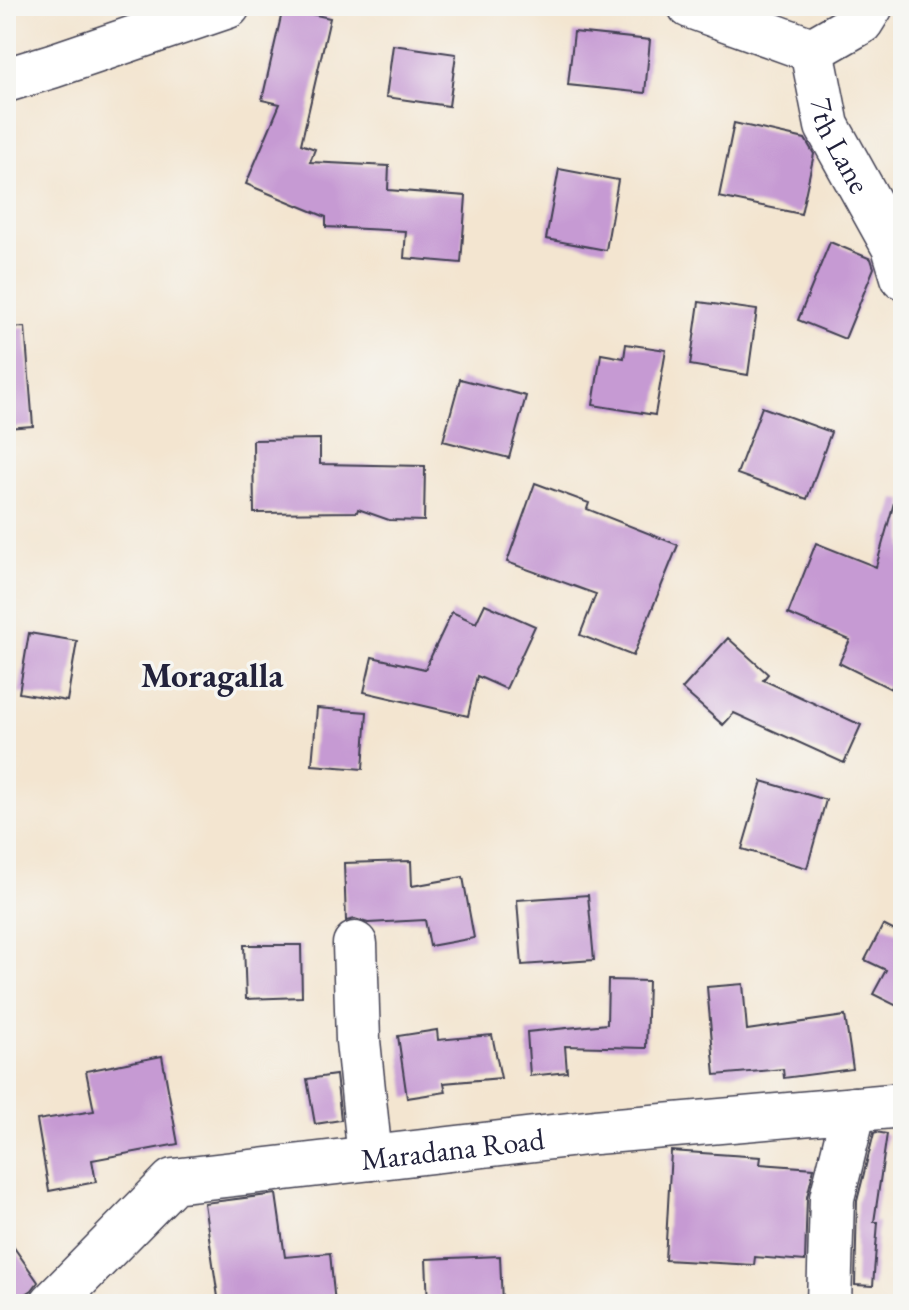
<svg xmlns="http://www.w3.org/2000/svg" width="909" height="1310" font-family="'EB Garamond',serif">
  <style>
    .building { fill: #c69ad3 }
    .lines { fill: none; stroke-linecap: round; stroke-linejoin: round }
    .minor-casing { stroke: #413f51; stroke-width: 47 }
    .minor { stroke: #fff; stroke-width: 44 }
    .labels { text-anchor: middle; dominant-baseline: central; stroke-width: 7; stroke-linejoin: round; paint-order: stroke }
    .street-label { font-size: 30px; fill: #22223b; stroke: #f6f6f2 }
    .quarter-label { font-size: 34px; font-weight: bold; fill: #22223b; stroke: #f6f6f2 }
  </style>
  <rect width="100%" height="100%" fill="#f6f6f2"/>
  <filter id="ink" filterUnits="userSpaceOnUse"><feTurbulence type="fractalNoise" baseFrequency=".0125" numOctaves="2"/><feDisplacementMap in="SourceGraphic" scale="16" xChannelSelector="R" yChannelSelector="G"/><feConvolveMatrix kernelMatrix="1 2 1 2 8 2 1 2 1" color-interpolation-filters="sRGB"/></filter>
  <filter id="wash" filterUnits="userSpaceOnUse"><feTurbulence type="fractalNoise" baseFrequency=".006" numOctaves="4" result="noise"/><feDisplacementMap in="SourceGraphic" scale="32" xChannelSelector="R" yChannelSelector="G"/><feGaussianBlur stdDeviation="1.8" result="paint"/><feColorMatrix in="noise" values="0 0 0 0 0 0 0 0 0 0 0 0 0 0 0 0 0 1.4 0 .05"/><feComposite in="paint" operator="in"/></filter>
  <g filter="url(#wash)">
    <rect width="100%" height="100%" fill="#f3e5d0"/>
    <g id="blocks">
      <!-- building -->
      <path class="building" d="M 283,8 L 330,18 L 301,144 L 315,149 L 310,162 L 389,166 L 388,190 L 466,196 L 461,263 L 404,258 L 406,231 L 326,227 L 326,217 L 246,184 L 280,104 L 262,100 Z
        M 574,32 L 650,40 L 645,93 L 568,85 Z
        M 393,45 L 456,54 L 449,106 L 386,97 Z
        M 734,123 L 805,139 L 814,154 L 801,214 L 719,197 Z
        M 559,169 L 618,180 L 606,250 L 546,239 Z
        M 830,242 L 871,259 L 874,268 L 845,339 L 798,320 Z
        M 699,302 L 757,310 L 748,375 L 690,365 Z
        M 25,327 L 33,426 L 6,428 L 6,328 Z
        M 626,344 L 666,350 L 655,415 L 593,405 L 601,354 L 624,358 Z
        M 460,379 L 526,396 L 509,458 L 443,441 Z
        M 762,407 L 831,432 L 807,499 L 737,474 Z
        M 320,439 L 320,464 L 425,466 L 424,521 L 389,520 L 358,509 L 357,512 L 254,513 L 253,440 Z
        M 535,483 L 589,503 L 587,509 L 678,545 L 633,656 L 580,635 L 596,594 L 507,562 Z
        M 895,499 L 903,500 L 903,664 L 891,689 L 839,663 L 850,640 L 788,614 L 816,543 L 876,567 Z
        M 485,604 L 535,626 L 506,689 L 477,676 L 468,716 L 364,692 L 372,657 L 425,669 L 452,612 L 476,623 Z
        M 29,633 L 77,641 L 67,701 L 19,693 Z
        M 728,638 L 768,674 L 763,680 L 861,725 L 844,763 L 734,713 L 723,725 L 682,689 Z
        M 317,708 L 367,712 L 363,769 L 312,765 Z
        M 762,781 L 826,800 L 807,868 L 742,849 Z
        M 411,861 L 412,886 L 463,877 L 474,938 L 430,946 L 425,920 L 368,923 L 355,919 L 346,921 L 344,863 Z
        M 588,895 L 594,960 L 522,965 L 517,900 Z
        M 883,925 L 903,935 L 903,1009 L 873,994 L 886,970 L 865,960 Z
        M 244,945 L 301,945 L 302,997 L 246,999 Z
        M 608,980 L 648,981 L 646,1048 L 565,1046 L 567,1072 L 530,1076 L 527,1032 L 607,1024 Z
        M 743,984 L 747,1030 L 845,1016 L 853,1069 L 784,1078 L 783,1069 L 715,1075 L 707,987 Z
        M 437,1030 L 438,1040 L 492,1035 L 501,1078 L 444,1083 L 446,1092 L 407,1098 L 398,1036 Z
        M 162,1056 L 178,1144 L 92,1160 L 96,1182 L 49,1191 L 37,1120 L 94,1111 L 86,1071 Z
        M 336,1075 L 341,1120 L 315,1124 L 307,1079 Z
        M 876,1132 L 887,1134 L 874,1222 L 878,1222 L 873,1286 L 855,1285 L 857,1201 L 874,1133 Z
        M 671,1151 L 761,1157 L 760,1164 L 814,1168 L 807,1197 L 805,1261 L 755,1257 L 754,1265 L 665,1260 Z
        M 276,1194 L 285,1257 L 330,1253 L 335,1304 L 219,1304 L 204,1203 Z
        M 6,1236 L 38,1282 L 32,1290 L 11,1304 L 6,1304 Z
        M 500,1256 L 502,1304 L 428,1304 L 426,1259 Z"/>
    </g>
  </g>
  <g filter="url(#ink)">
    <use href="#blocks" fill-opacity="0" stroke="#413f51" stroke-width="2"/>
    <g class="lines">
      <defs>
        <g id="minor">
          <path d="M 690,6 L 812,50 L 861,22 L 871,6"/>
          <path id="s1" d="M 812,50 L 827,126 L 894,247 L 903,277"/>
          <path d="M 6,80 L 52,66 L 228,6"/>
          <path d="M 355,944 L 358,1041 L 370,1158"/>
          <path id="s2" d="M 52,1304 L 173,1181 L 595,1132 L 903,1105"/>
          <path d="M 829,1304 L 832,1198 L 854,1109"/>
        </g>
      </defs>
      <!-- minor casing -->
      <use href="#minor" class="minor-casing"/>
      <!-- minor -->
      <use href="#minor" class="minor"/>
    </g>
  </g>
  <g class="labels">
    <!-- street labels -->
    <g class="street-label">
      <text stroke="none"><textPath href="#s1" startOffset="100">7th Lane</textPath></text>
      <text stroke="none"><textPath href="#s2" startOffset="454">Maradana Road</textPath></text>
    </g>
    <!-- quarter labels -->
    <g class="quarter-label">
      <text x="212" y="675">Moragalla</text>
    </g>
  </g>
  <!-- margin -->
  <rect width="909" height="1310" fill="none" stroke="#f6f6f2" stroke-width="32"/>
</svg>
